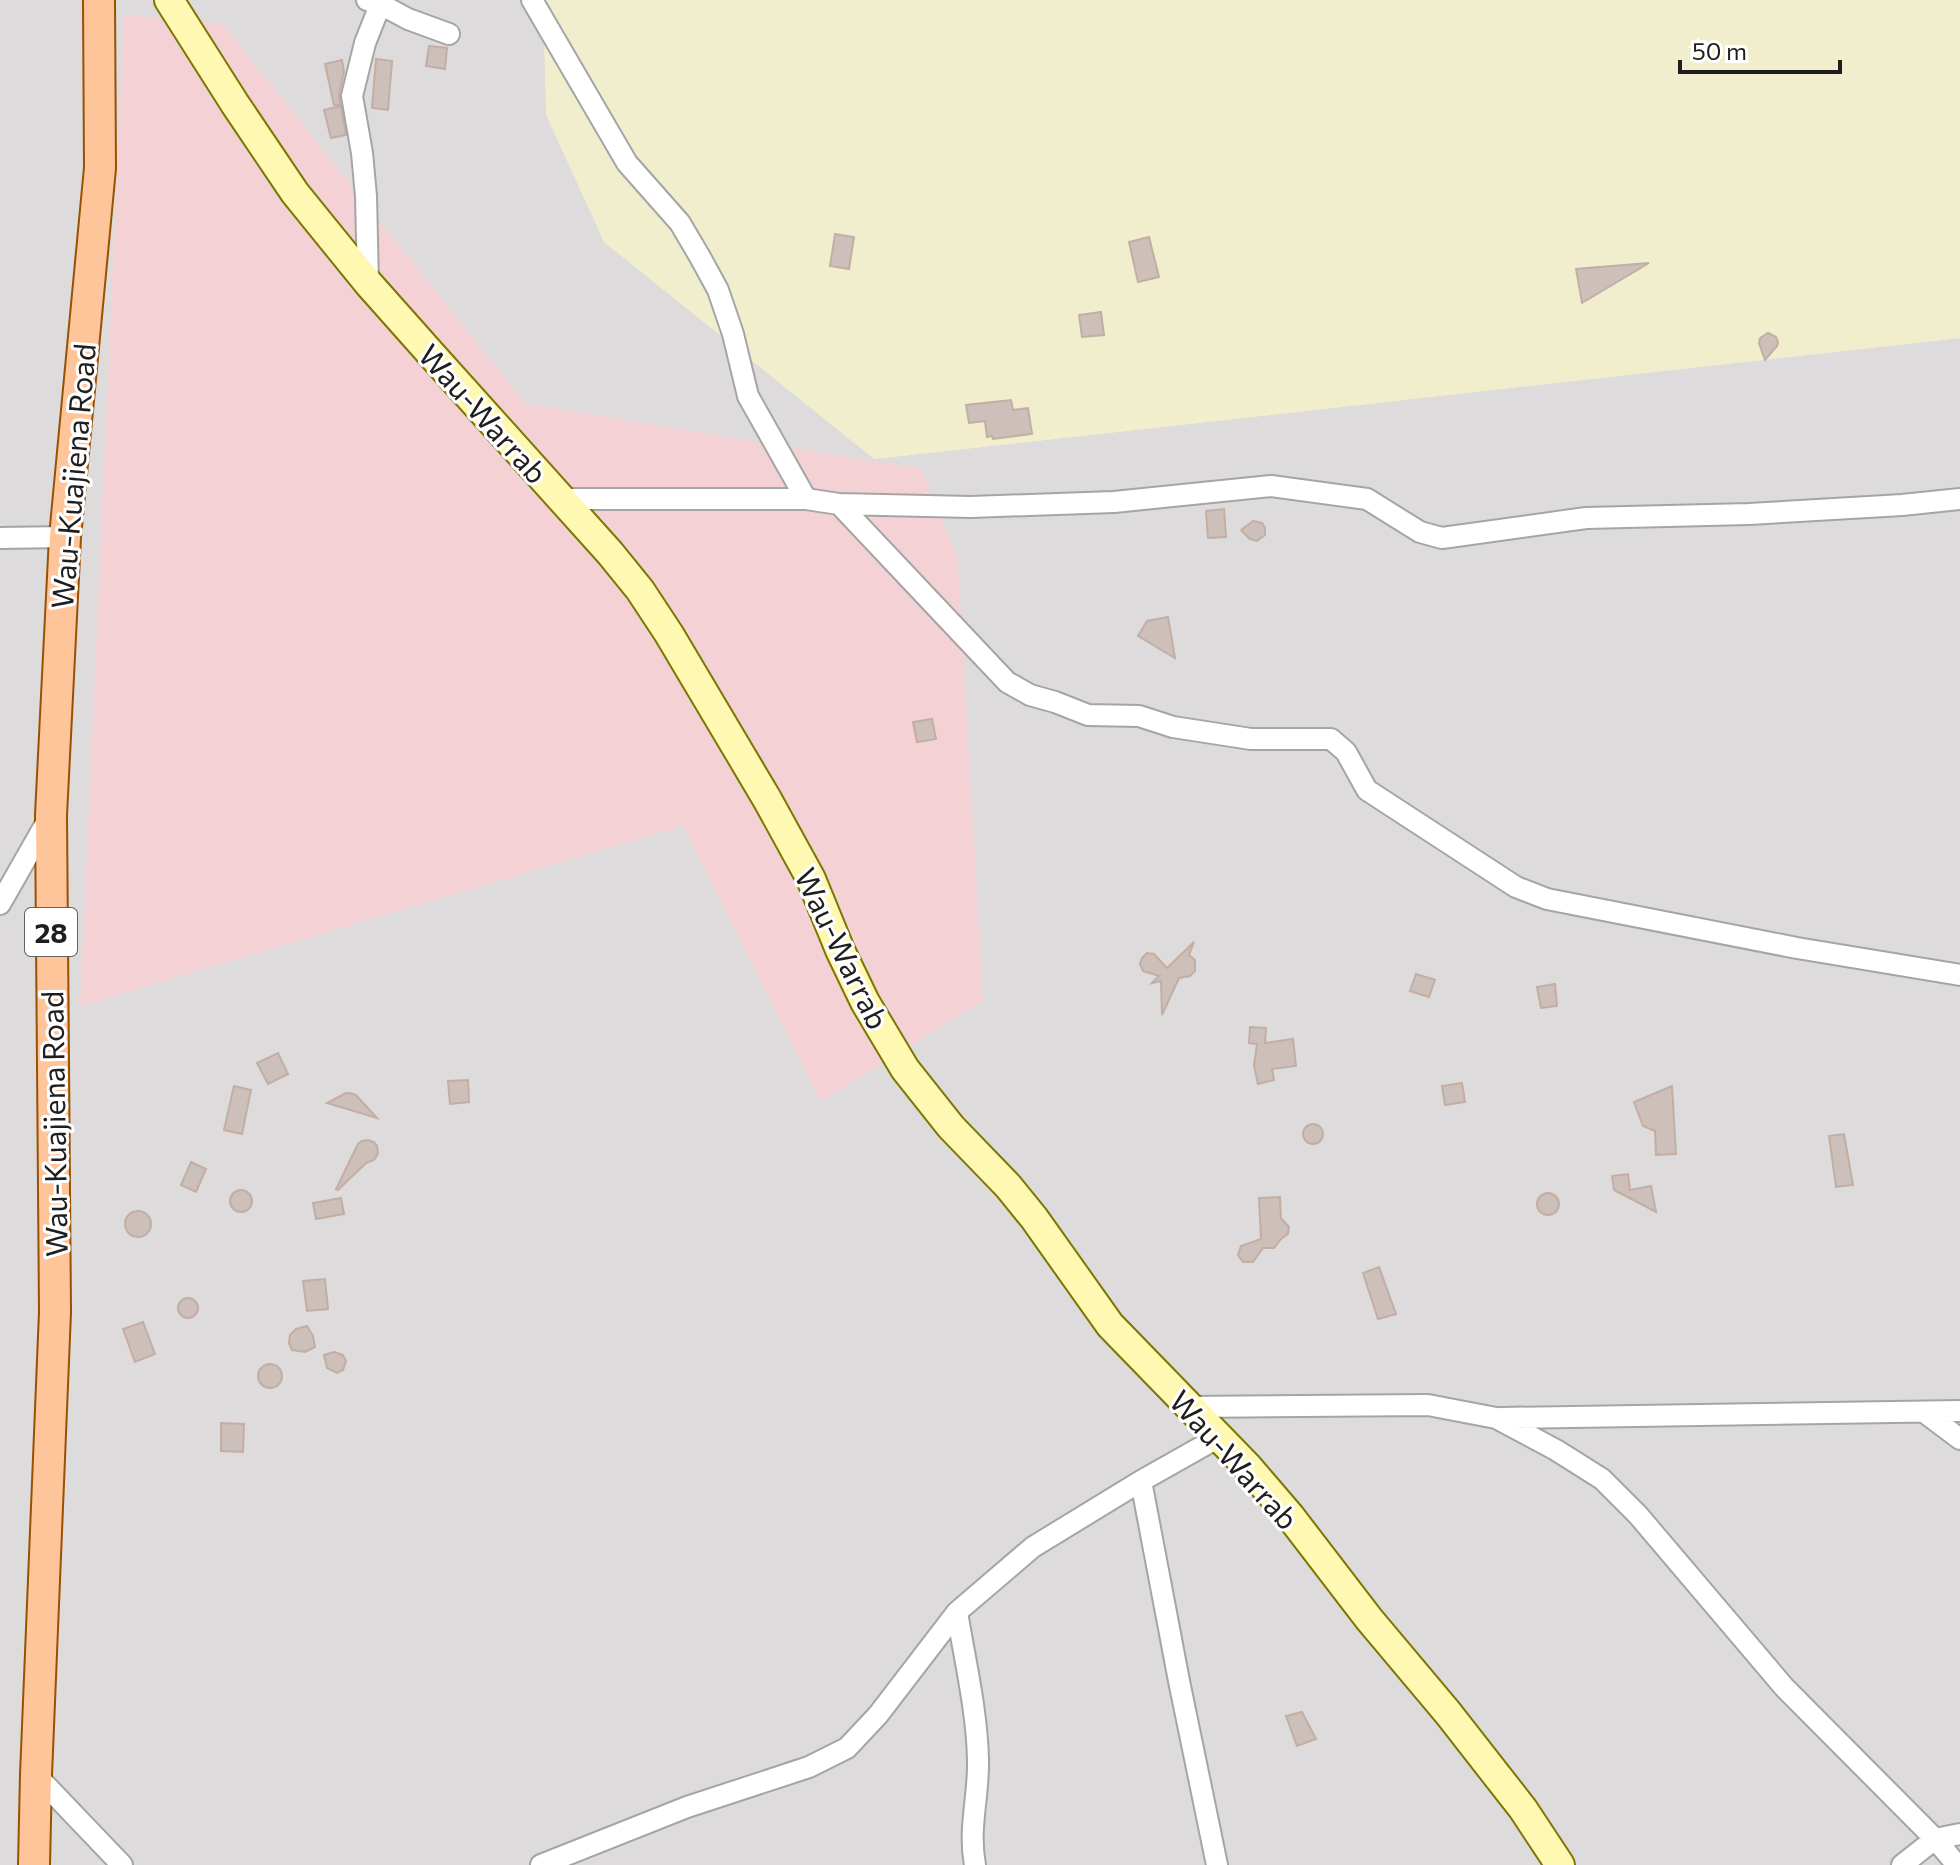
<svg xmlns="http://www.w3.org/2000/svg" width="1960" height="1865" font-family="Commissioner,sans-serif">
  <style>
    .residential { fill: #dddbdb }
    .commercial { fill: #f3d1d5 }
    .farmland { fill: #f1eecd }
    .building { fill: #cdbfb9; stroke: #c3aea4; stroke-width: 2 }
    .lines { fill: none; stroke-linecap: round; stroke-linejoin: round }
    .street-casing { stroke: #a5a5a5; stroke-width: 24 }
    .secondary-casing { stroke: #7b7700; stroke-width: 32 }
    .primary-casing { stroke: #995000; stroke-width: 34 }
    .street { stroke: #fff; stroke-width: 20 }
    .secondary { stroke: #fff8b3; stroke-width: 28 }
    .primary { stroke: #ffc59a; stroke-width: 30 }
    .labels { text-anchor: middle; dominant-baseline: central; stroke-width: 6; stroke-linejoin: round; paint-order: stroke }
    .shield { fill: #fff; stroke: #626262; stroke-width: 2 }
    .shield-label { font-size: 28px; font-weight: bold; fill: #1e1e1e }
    .street-label { font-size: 30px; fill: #1e1e1e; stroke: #fff }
  </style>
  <rect width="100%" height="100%" fill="#f0eae4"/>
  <!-- residential -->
  <path class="residential" d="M 0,0 L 543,0 L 874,459 L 1960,338 L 1960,1865 L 0,1865 Z"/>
  <!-- commercial -->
  <path class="commercial" d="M 124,15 L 223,24 L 525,403 L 921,469 L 958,559 L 983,1000 L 821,1102 L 683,826 L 80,1006 Z"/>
  <!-- farmland -->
  <path class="farmland" d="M 543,0 L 1960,0 L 1960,338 L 874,459 L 604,242 L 546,115 Z"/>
  <!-- building -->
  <path class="building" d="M 429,46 L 447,48 L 445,69 L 426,66 Z
    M 376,59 L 392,61 L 388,110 L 372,108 Z
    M 342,60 L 344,72 L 339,94 L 340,105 L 334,105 L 325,64 Z
    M 341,106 L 346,135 L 331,138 L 324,110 Z
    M 835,234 L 854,237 L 849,269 L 830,266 Z
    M 1149,237 L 1159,277 L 1138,282 L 1129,242 Z
    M 1649,263 L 1582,303 L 1576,269 Z
    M 1101,312 L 1104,335 L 1082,337 L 1079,315 Z
    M 1768,333 L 1776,337 L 1778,342 L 1777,346 L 1765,360 L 1759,343 L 1760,338 Z
    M 1011,400 L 1013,410 L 1028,408 L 1032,434 L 993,439 L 992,436 L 987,437 L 985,421 L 969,423 L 966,405 Z
    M 1224,509 L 1226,537 L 1208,538 L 1206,511 Z
    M 1253,521 L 1262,523 L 1265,528 L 1265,535 L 1257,541 L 1250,539 L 1241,530 Z
    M 1168,617 L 1175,658 L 1138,636 L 1147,621 Z
    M 932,719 L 936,739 L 917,742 L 913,722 Z
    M 1194,942 L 1189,955 L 1195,960 L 1195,971 L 1190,976 L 1179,978 L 1162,1015 L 1161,981 L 1152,983 L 1159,976 L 1143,971 L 1140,964 L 1142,958 L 1147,953 L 1154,954 L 1167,968 Z
    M 1416,974 L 1435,980 L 1429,997 L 1410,991 Z
    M 1555,984 L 1557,1006 L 1541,1008 L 1537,987 Z
    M 1250,1027 L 1266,1028 L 1265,1043 L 1293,1039 L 1296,1066 L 1272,1069 L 1274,1080 L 1258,1084 L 1254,1066 L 1257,1044 L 1249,1043 Z
    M 278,1053 L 288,1074 L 268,1084 L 257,1063 Z
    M 468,1080 L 469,1102 L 450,1104 L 448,1081 Z
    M 1462,1083 L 1465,1102 L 1445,1105 L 1442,1086 Z
    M 234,1086 L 251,1090 L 242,1134 L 224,1130 Z
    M 1672,1086 L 1676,1154 L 1656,1155 L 1655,1131 L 1643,1126 L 1634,1102 Z
    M 346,1093 L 350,1093 L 356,1095 L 377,1118 L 327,1103 Z
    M1303 1134a10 10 0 1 1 20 0a10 10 0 1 1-20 0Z
    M 1844,1134 L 1853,1185 L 1836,1187 L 1829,1136 Z
    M 368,1140 L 374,1142 L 377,1146 L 378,1153 L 376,1157 L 374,1160 L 366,1163 L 338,1190 L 336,1189 L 358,1144 L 362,1141 Z
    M 191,1162 L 206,1169 L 196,1192 L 181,1185 Z
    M 1628,1174 L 1630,1190 L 1651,1186 L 1656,1212 L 1614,1190 L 1612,1176 Z
    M230 1201a11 11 0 1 1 22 0a11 11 0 1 1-22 0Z
    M1537 1204a11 11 0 1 1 22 0a11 11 0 1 1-22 0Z
    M 1280,1197 L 1281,1218 L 1289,1227 L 1288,1234 L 1281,1239 L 1274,1248 L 1263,1248 L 1253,1262 L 1243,1262 L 1238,1255 L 1241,1246 L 1261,1239 L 1259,1198 Z
    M 341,1198 L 344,1214 L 316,1219 L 313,1203 Z
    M125 1224a13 13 0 1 1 26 0a13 13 0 1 1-26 0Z
    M 1379,1267 L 1396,1314 L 1378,1319 L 1363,1273 Z
    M 325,1279 L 328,1309 L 307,1311 L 303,1281 Z
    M178 1308a10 10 0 1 1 20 0a10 10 0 1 1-20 0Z
    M 143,1322 L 155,1354 L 135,1362 L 123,1329 Z
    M 307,1326 L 313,1336 L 315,1347 L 305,1352 L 292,1350 L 289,1343 L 290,1335 L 296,1329 Z
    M 334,1352 L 343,1355 L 346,1361 L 343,1370 L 337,1373 L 327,1368 L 324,1355 Z
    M258 1376a12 12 0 1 1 24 0a12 12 0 1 1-24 0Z
    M 221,1423 L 244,1424 L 243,1452 L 221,1451 Z
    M 1302,1712 L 1316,1739 L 1297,1746 L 1286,1716 Z"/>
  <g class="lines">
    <defs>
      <path id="street" d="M 367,0 L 380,4 L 408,19 L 449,34
        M 532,0 L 627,163 L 680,223 L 700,257 L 718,290 L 733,334 L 748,396 L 806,499
        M 368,283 L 366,196 L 362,153 L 352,96 L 365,43 L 382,0
        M 563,499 L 806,499 L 839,504 L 971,507 L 1114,502 L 1271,486 L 1367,499 L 1420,532 L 1442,538 L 1586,518 L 1749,514 L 1902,505 L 1960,499
        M 839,504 L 1007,682 L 1030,695 L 1055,702 L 1088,715 L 1139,716 L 1173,727 L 1251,739 L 1331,739 L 1346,752 L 1367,790 L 1516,887 L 1547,899 L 1797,948 L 1960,975
        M 0,538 L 65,537
        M 0,904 L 49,818
        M 1189,1407 L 1428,1405 L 1496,1418 L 1556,1450 L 1602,1479 L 1638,1515 L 1784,1687 L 1935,1839 L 1957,1865
        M 1924,1412 L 1960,1439
        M 1500,1418 L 1960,1411
        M 1141,1481 L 1179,1681 L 1217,1865
        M 957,1612 C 965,1661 977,1711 978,1760 C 979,1796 968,1828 975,1865
        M 36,1775 L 122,1865
        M 541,1865 L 687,1807 L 809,1767 L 847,1748 L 878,1715 L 957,1612 L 1033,1547 L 1141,1481 L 1219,1437
        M 1902,1865 L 1935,1839 L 1960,1834"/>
      <path id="secondary" d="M 169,0 L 235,104 L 295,193 L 368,283 L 432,355 L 610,553 L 640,590 L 669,634 L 767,799 L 811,879 L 840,950 L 865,1002 L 905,1069 L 951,1127 L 1008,1186 L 1034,1218 L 1110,1325 L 1248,1467 L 1290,1516 L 1369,1619 L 1448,1713 L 1523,1809 L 1560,1865"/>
      <path id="primary" d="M 34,1865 L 36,1775 L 55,1312 L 51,815 L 65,537 L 100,168 L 99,0"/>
    </defs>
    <!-- street casing -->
    <use href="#street" class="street-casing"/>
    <!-- secondary casing -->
    <use href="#secondary" class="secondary-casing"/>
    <!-- primary casing -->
    <use href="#primary" class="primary-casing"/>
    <!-- street -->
    <use href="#street" class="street"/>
    <!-- secondary -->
    <use href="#secondary" class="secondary"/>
    <!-- primary -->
    <use href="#primary" class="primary"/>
  </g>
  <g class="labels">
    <!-- shield labels -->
    <rect class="shield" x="25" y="908" width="52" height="48" rx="6"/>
    <g class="shield-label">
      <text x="51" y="932">28</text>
    </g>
    <!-- street labels -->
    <g class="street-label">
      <text transform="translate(484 413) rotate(48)">Wau-Warrab</text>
      <text transform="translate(72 476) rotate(-85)">Wau-Kuajiena Road</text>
      <text transform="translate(843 948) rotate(64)">Wau-Warrab</text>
      <text transform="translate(53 1124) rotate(-91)">Wau-Kuajiena Road</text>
      <text transform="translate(1235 1459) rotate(48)">Wau-Warrab</text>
    </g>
  </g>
  <!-- scale -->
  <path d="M1680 60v12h160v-12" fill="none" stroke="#1e1e1e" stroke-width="4"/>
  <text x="1692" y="60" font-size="24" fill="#1e1e1e" stroke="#ffffff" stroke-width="6" paint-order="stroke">50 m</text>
</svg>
